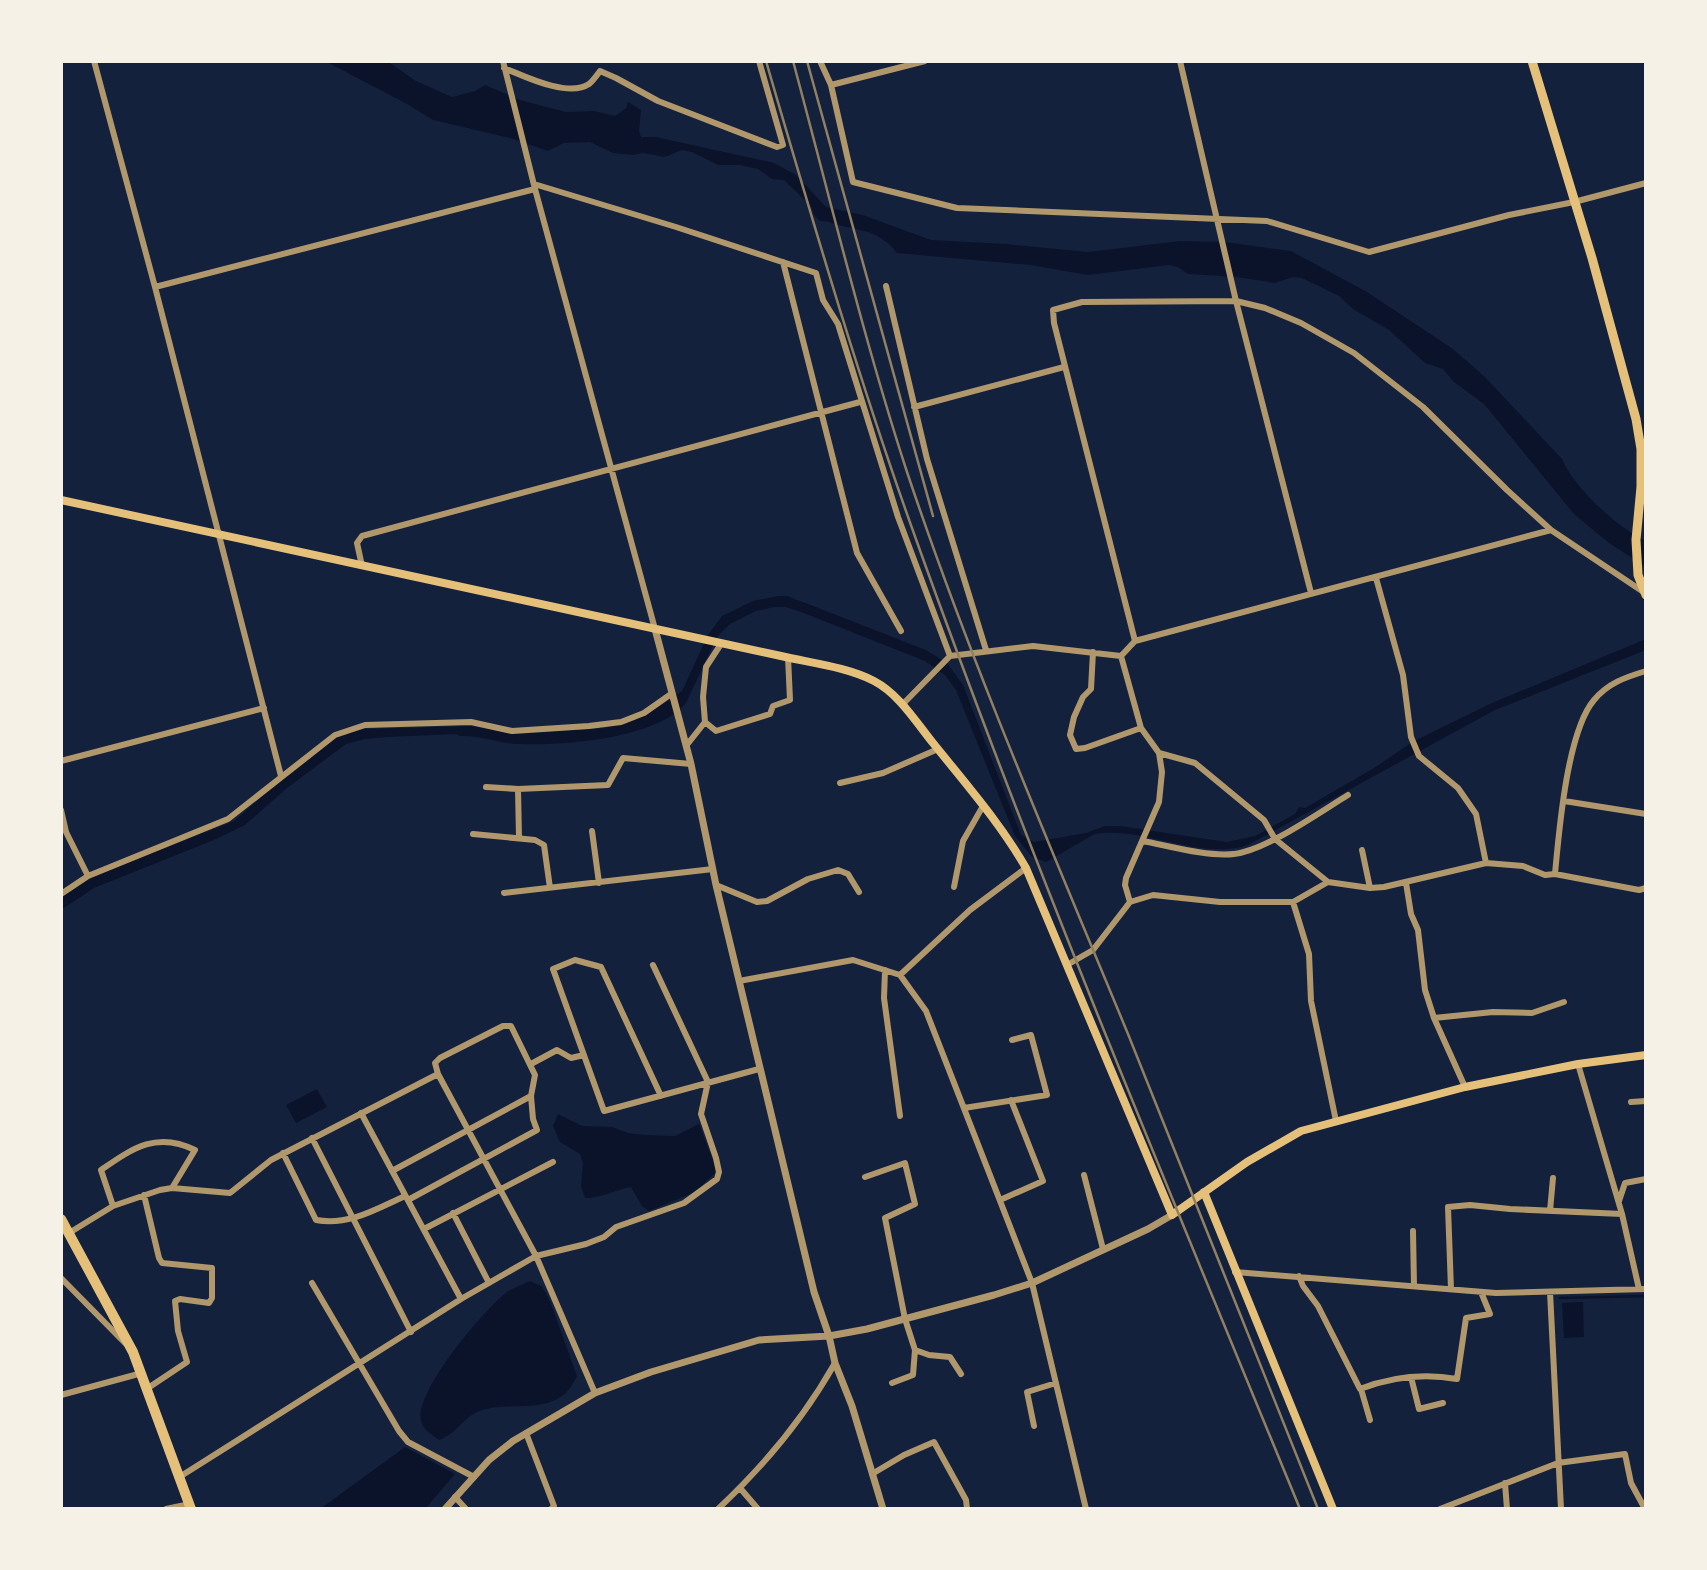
<svg xmlns="http://www.w3.org/2000/svg" width="1707" height="1570" font-family="Raleway,sans-serif">
  <style>
    .water { fill: #0b132b }
    .lines { fill: none; stroke-linecap: round; stroke-linejoin: round }
    .stream { stroke: #0b132b; stroke-width: 2.5 }
    .minor { stroke: #b1986c; stroke-width: 6 }
    .tertiary { stroke: #b1986c; stroke-width: 7 }
    .secondary { stroke: #e5c07b; stroke-width: 8 }
    .primary { stroke: #e5c07b; stroke-width: 9 }
    .trunk { stroke: #e5c07b; stroke-width: 10 }
    .rail { stroke: #918062; stroke-width: 2.5 }
  </style>
  <rect width="100%" height="100%" fill="#14213d"/>
  <!-- water -->
  <path class="water" d="M 325,61 L 387,61 L 416,81 L 452,97 L 475,91 L 485,85 L 520,100 L 566,112 L 594,111 L 615,116 L 626,108 L 628,102 L 641,110 L 639,131 L 641,137 L 656,137 L 774,163 L 796,175 L 826,207 L 863,215 L 931,240 L 1006,244 L 1088,252 L 1180,241 L 1225,242 L 1291,251 L 1367,292 L 1453,349 L 1485,377 L 1562,459 C 1574,488 1618,528 1646,541 L 1646,567 L 1609,543 L 1574,514 L 1484,404 L 1454,382 L 1443,369 L 1425,363 L 1389,330 L 1353,309 L 1339,296 L 1302,278 L 1293,277 L 1275,283 L 1237,277 L 1188,274 L 1178,267 L 1169,265 L 1088,275 L 1030,265 L 897,253 C 882,233 865,231 842,226 C 834,224 828,221 820,221 L 814,215 L 811,206 L 784,180 L 772,179 L 758,169 L 740,165 L 718,165 L 692,152 L 682,150 L 665,157 L 643,153 L 633,155 L 613,153 L 590,142 L 564,143 L 548,151 L 510,138 L 433,120 L 407,104 Z
    M 778,596 L 787,596 L 808,604 L 926,650 L 947,663 L 963,685 L 1021,835 L 1034,842 L 1086,833 L 1105,826 L 1120,826 L 1227,842 L 1255,836 L 1295,814 L 1299,807 L 1305,808 L 1374,768 L 1414,741 L 1492,703 L 1646,639 L 1646,650 L 1495,710 L 1248,845 C 1203,860 1148,829 1102,833 L 1095,834 L 1046,862 L 1032,857 L 1015,836 L 956,690 L 945,675 L 925,661 L 801,612 L 786,607 L 774,607 L 756,611 L 730,624 L 717,637 L 686,703 C 657,739 562,746 518,744 C 498,743 479,735 459,736 L 457,734 L 387,737 L 365,739 L 346,744 L 287,788 L 245,825 L 214,840 L 94,888 L 61,910 L 61,898 L 89,878 L 234,821 L 280,781 L 336,738 L 347,733 L 365,729 L 471,726 L 519,734 L 605,728 L 630,722 L 649,713 L 682,691 L 708,635 L 722,616 L 753,601 Z
    M 317,1089 L 327,1107 L 296,1123 L 286,1105 Z
    M 558,1114 L 582,1126 L 612,1127 L 628,1133 L 646,1135 L 675,1136 L 699,1124 L 717,1171 L 695,1192 L 649,1211 L 642,1206 L 631,1187 C 615,1190 602,1198 585,1198 L 581,1186 L 583,1163 L 580,1154 L 560,1142 L 553,1126 Z
    M 530,1281 L 542,1286 L 550,1301 L 577,1376 C 558,1420 512,1399 479,1411 C 463,1418 455,1435 439,1440 C 431,1434 423,1430 421,1421 C 413,1393 487,1305 510,1290 C 516,1287 524,1284 530,1281 Z
    M 1583,1302 L 1584,1337 L 1564,1338 L 1562,1303 Z
    M 405,1447 L 455,1474 L 425,1509 L 320,1509 Z"/>
  <g class="lines">
    <!-- stream -->
    <path class="stream" d="M 1560,1298 L 1646,1296"/>
    <!-- minor -->
    <path class="minor" d="M 94,61 L 155,287 L 281,776
      M 503,61 L 535,189 L 655,629
      M 820,61 L 831,85 L 853,182 L 957,208 L 1267,221 L 1369,252 L 1509,215 L 1574,202 L 1646,183
      M 1180,61 L 1236,301 L 1311,593
      M 504,68 C 524,76 568,98 589,84 C 593,81 597,75 600,71 L 616,78 L 658,101 L 777,147 L 783,145 L 759,61
      M 831,85 L 925,61
      M 534,184 L 676,227 L 816,273 L 823,300 L 838,324 L 898,517 L 950,656
      M 783,262 L 857,553 L 901,631
      M 886,286 L 927,459 L 986,650
      M 155,287 L 535,189
      M 914,407 L 1064,367
      M 362,566 L 357,543 L 362,536 L 860,402
      M 1376,578 L 1403,675 L 1411,737 L 1419,756 L 1458,788 L 1476,814 L 1486,863
      M 1135,641 L 1054,323 L 1053,310 L 1082,302 L 1236,301 L 1265,308 L 1301,323 L 1354,353 L 1423,407 L 1507,490 L 1551,530 L 1645,593
      M 721,644 L 706,667 L 703,697 L 705,722 L 716,731 L 770,714 L 773,706 L 790,700 L 788,657
      M 1093,652 L 1091,689 L 1083,697 L 1074,717 L 1070,735 L 1076,749 L 1085,748 L 1141,728
      M 1121,656 L 1135,641 L 1551,530
      M 1121,656 L 1141,728 L 1159,753 L 1162,772 L 1159,802 L 1126,878 L 1125,885 L 1130,902
      M 902,705 L 950,656 L 1033,646 L 1121,656
      M 686,746 L 705,722
      M 1159,753 L 1195,763 L 1264,820 L 1275,839 L 1328,882 L 1370,888 L 1384,887 L 1486,863 L 1523,866 L 1545,875 L 1555,874 L 1639,890 L 1646,888
      M 61,761 L 264,708
      M 840,783 L 883,773 L 938,749
      M 486,787 L 518,789 L 608,785 L 623,758 L 691,764
      M 518,789 L 519,838
      M 1564,801 L 1646,814
      M 61,810 L 66,832 L 88,876
      M 592,831 L 599,883
      M 473,834 L 535,840 L 544,845 L 550,888
      M 1143,841 C 1169,846 1207,857 1234,854 C 1265,851 1320,812 1348,795
      M 1362,850 L 1370,888
      M 1555,874 C 1559,831 1567,732 1594,700 C 1608,683 1626,677 1646,671
      M 1406,883 L 1411,914 L 1418,930 L 1425,990 L 1434,1018 L 1465,1087
      M 716,885 L 757,902 L 767,901 L 808,879 L 838,870 L 848,874 L 859,892
      M 954,887 L 963,841 L 983,806
      M 504,893 L 713,869
      M 61,894 L 88,876 L 228,819 L 335,735 L 365,725 L 471,722 L 512,731 L 589,726 L 621,722 L 644,713 L 671,694
      M 1293,902 L 1309,954 L 1311,1001 L 1336,1121
      M 1067,965 L 1093,950 L 1130,902 L 1153,895 L 1220,902 L 1293,902 L 1328,882
      M 885,970 L 884,998 L 900,1116
      M 900,975 L 970,910 L 1026,868
      M 739,981 L 853,960 L 900,975 L 926,1011 L 1032,1283 L 1086,1509
      M 1434,1018 L 1493,1012 L 1532,1013 L 1564,1002
      M 531,1064 L 557,1050 L 571,1058 L 584,1055
      M 1578,1064 L 1622,1214 L 1639,1289
      M 661,1096 L 601,967 L 575,960 L 553,969 L 604,1111 L 759,1069
      M 1631,1102 L 1646,1101
      M 964,1108 L 1047,1095 L 1031,1035 L 1012,1040
      M 361,1113 L 461,1299
      M 312,1138 L 411,1332
      M 283,1153 L 316,1220 C 349,1226 376,1209 405,1196
      M 392,1171 L 531,1096
      M 1084,1175 L 1103,1249
      M 865,1177 L 905,1163 L 915,1204 L 885,1218 L 905,1319 L 915,1350 L 929,1355 L 950,1357 L 961,1374
      M 144,1195 L 159,1258 L 162,1263 L 212,1268 L 212,1298 L 209,1303 L 180,1299 L 175,1301 L 178,1331 L 187,1362 L 148,1388
      M 408,1200 L 537,1130 L 533,1119 L 531,1096 L 535,1075 L 511,1026 L 503,1026 L 440,1058 L 435,1063 L 438,1074
      M 1000,1200 L 1043,1181 L 1011,1100
      M 1619,1201 L 1625,1183 L 1646,1179
      M 113,1206 L 101,1170 C 133,1148 157,1131 195,1150 L 172,1188
      M 1550,1211 L 1553,1178
      M 453,1213 L 489,1283
      M 424,1229 L 553,1162
      M 1413,1231 L 1414,1286
      M 69,1233 L 113,1206 L 160,1190 L 172,1188 L 230,1193 L 271,1160 L 438,1074 L 536,1256 L 595,1393
      M 1235,1272 L 1496,1293 L 1646,1289
      M 1299,1276 L 1303,1286 L 1318,1306 L 1360,1389 C 1391,1377 1423,1373 1457,1379 L 1466,1318 L 1490,1314 L 1481,1292
      M 61,1278 L 125,1343
      M 312,1283 L 399,1431 L 408,1442 L 474,1477
      M 1451,1289 L 1448,1207 L 1470,1205 L 1510,1209 L 1622,1214
      M 1550,1292 L 1561,1509
      M 1411,1377 L 1419,1409 L 1443,1403
      M 892,1383 L 913,1375 L 915,1350
      M 1361,1389 L 1370,1420
      M 61,1395 L 142,1373
      M 1034,1426 L 1027,1392 L 1056,1383
      M 526,1433 L 554,1506 L 551,1509
      M 872,1474 L 904,1455 L 934,1442 L 966,1500 L 967,1509
      M 181,1476 L 461,1299 L 536,1256 L 586,1244 L 604,1237 L 616,1227 L 684,1203 L 717,1179 L 719,1172 L 716,1158 L 701,1114 L 708,1082 L 653,965
      M 1505,1483 L 1507,1509
      M 740,1488 L 758,1509
      M 455,1497 L 466,1509
      M 166,1509 L 190,1504
      M 718,1509 C 764,1466 804,1418 835,1363
      M 1440,1509 L 1558,1463 L 1625,1454 L 1631,1483 L 1645,1509"/>
    <!-- tertiary -->
    <path class="tertiary" d="M 655,629 L 691,764 L 716,885 L 814,1292 L 829,1336 L 835,1363 L 852,1406 L 883,1509
      M 445,1509 L 489,1460 L 513,1441 L 595,1393 L 651,1372 L 759,1340 L 829,1336 L 867,1329 L 994,1295 L 1032,1283 L 1148,1229 L 1172,1215"/>
    <!-- secondary -->
    <path class="secondary" d="M 61,500 L 781,656 C 811,663 847,667 874,681 C 899,694 916,722 933,743 C 966,784 1000,823 1026,868 L 1172,1215 L 1247,1162 L 1301,1131 L 1465,1087 L 1578,1064 L 1646,1055
      M 1204,1192 L 1333,1509"/>
    <!-- primary -->
    <path class="primary" d="M 1532,61 L 1592,258 L 1636,419 L 1641,449 L 1641,487 L 1636,540 L 1638,575 L 1646,595"/>
    <!-- trunk -->
    <path class="trunk" d="M 61,1219 L 133,1352 L 191,1509"/>
    <!-- rail -->
    <path class="rail" d="M 766,61 C 813,222 860,384 917,542 C 1034,869 1168,1188 1300,1509
      M 793,61 C 830,198 863,337 907,472 C 971,663 1051,848 1128,1034 C 1192,1192 1254,1351 1318,1509
      M 807,61 L 933,516"/>
  </g>
  <!-- border -->
  <rect width="1707" height="1570" fill="none" stroke="#f6f1e7" stroke-width="126"/>
</svg>
